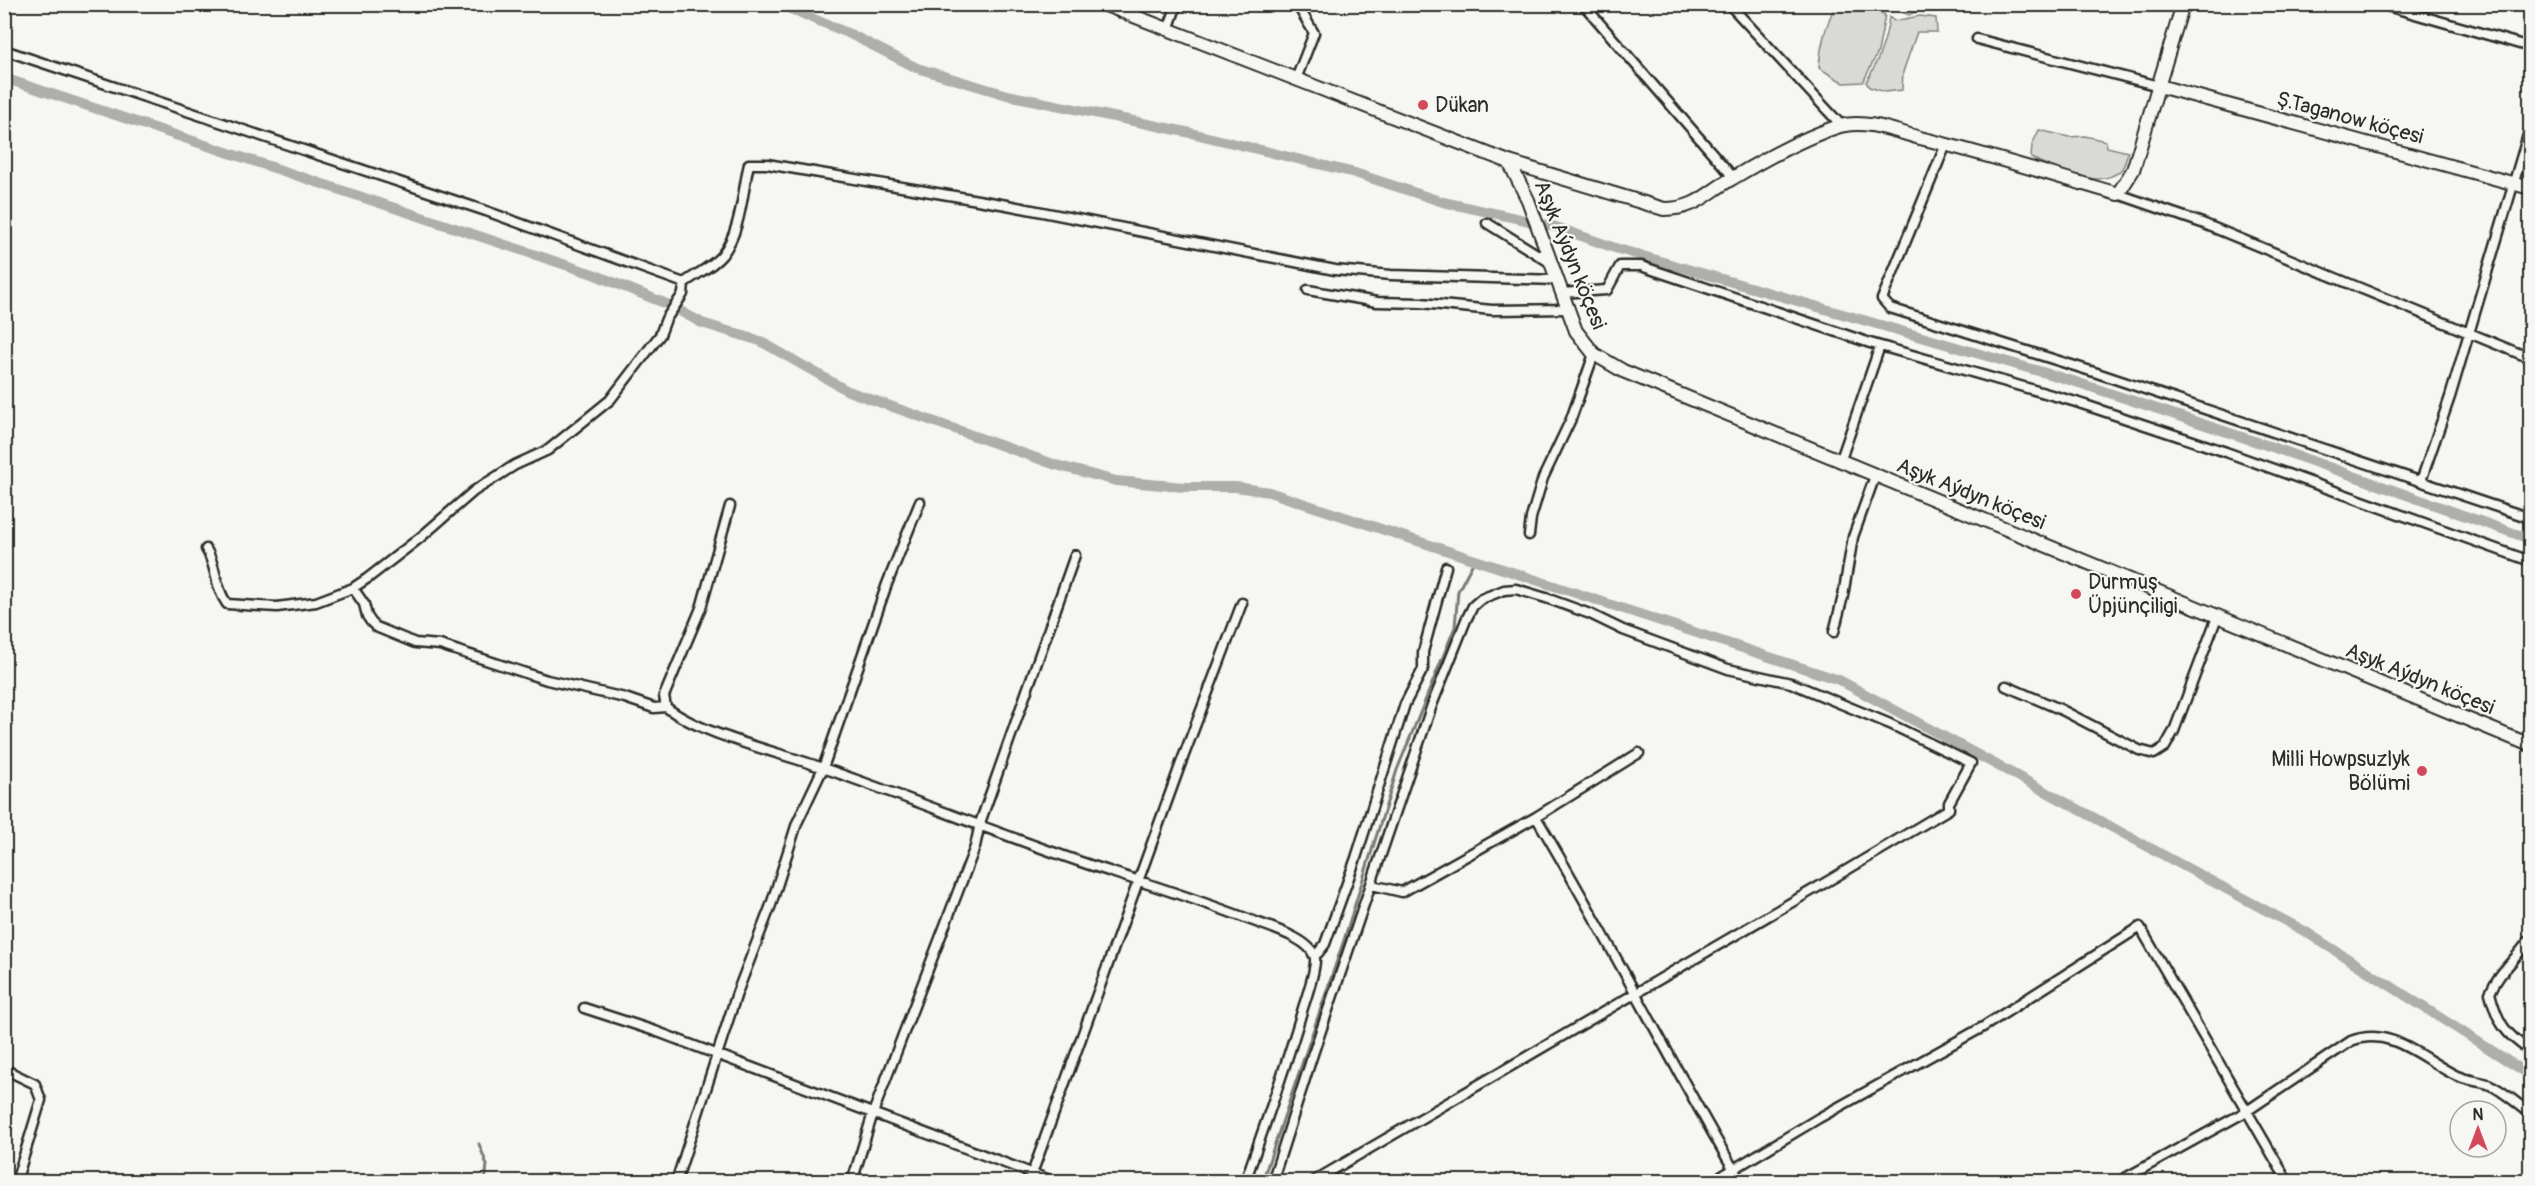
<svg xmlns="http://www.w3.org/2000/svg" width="2535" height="1186" font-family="Pangolin,sans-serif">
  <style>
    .green { fill: #d9d9d5; stroke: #828280; stroke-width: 1.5 }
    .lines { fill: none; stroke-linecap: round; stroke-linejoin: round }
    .stream { stroke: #7a7a78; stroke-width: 3 }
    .canal { stroke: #aeaeab; stroke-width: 10 }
    .street-casing { stroke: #2b2b2b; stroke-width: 13 }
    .secondary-casing { stroke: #2b2b2b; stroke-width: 16 }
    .street { stroke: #f6f6f2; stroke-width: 8 }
    .secondary { stroke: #f6f6f2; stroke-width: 12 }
    .poi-dot { fill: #d1495b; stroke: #f6f6f2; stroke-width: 2 }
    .labels { text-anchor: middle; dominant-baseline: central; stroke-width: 4.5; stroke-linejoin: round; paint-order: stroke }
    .poi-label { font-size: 21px; fill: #2b2b2b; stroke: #f6f6f2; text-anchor: start }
    .street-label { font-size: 21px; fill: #2b2b2b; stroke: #f6f6f2 }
  </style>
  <rect width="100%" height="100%" fill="#f6f6f2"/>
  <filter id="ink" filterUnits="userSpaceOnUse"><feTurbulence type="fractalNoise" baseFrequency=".0167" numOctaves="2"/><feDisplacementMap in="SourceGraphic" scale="12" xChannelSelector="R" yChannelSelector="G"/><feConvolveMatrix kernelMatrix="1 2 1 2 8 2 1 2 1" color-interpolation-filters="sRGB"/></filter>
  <g filter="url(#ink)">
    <!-- green -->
    <path class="green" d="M 1836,5 L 1858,5 L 1885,15 L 1878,52 L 1863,82 L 1844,83 L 1819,68 C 1820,47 1826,23 1836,5 Z
      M 1884,5 L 1921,4 L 1921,5 L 1920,10 L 1909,15 Z
      M 1920,16 L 1936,18 L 1937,32 L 1917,32 L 1903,72 L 1902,90 L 1885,92 L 1869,87 L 1866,82 C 1879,61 1886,41 1889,17 L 1894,21 Z
      M 2039,130 L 2069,137 L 2085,136 L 2106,141 L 2107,147 L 2128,152 C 2126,158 2125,166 2121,170 C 2098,192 2055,168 2031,158 L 2032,145 Z"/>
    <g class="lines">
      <!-- stream -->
      <path class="stream" d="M 479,1144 L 487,1165 L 485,1182
        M 1262,1182 L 1344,940 L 1397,770 L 1455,627 L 1458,591 L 1475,559"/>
      <!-- canal -->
      <path class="canal" d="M 778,4 L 850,34 L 917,68 L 1007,95 L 1191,133 L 1355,173 L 1443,202 L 1556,227 L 1615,248 L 2073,381 L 2275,448 L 2530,539
        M 4,78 L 593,274 L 669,305 L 702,323 L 760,341 L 848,391 L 1056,465 L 1116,481 L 1184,487 L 1236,487 L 1269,492 L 1839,680 L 2306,932 L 2530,1075"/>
      <defs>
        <path id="street" d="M 1583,4 L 1733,177
          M 1729,4 L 1842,126
          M 2380,4 L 2530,47
          M 1168,30 L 1177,4
          M 1977,39 L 2159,86
          M 4,50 L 486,211 L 684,283
          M 1296,79 L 1314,33 L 1301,11 L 1300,4
          M 1946,144 L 1882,299 L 1890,308 L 2094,372 L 2530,518
          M 2118,194 L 2202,223 L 2530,358
          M 1487,223 L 1551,263
          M 1308,290 L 1377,302 L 1421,303 L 1492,310 L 1567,309
          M 1561,293 L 1607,290 L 1620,266 L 1641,266 L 1870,343 L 2076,402 L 2226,452 L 2530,561
          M 1840,462 L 1880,346
          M 2421,481 L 2450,397 L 2530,128
          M 730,506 L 701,608 L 664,696 L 666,707 C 701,735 779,752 823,768 C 910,798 996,833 1084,863 C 1139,881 1194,898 1248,919 C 1265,926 1311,938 1315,958 C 1316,969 1307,996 1303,1008 C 1286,1067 1265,1124 1245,1182
          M 1529,535 L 1531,518 L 1543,478 L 1571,419 L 1594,354
          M 206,549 C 217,566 214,586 227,604 L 277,607 L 316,602 L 353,588 L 368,578 L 421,537 L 474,491 L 515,465 L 548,450 L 610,400 L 660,335 L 666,319 L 683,294 L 684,283 C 696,274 712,267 722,255 C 741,231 742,194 749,164 L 767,164 L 1007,205 L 1335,270 L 1391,275 L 1556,280
          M 353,588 L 364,604 L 367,616 L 371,622 L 376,627 L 415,643 L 440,645 L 547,680 L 625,698 L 654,708 L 666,707
          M 1834,632 L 1843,596 L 1853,537 L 1875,476
          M 2006,686 L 2062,710 L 2139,750 L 2154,754 L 2165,747 L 2174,731 L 2217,617
          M 1639,753 L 1536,817 C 1608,937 1670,1062 1741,1182
          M 1372,885 L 1402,892 L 1536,817
          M 2530,938 C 2518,958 2499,971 2490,993 C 2497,1021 2505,1035 2530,1050
          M 1313,954 L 1318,953 L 1325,944 L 1356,858 L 1405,704 L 1423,669 L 1423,652 L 1446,567
          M 584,1008 L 655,1031 L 1055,1182
          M 4,1069 L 35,1084 L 41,1100 L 16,1182
          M 676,1182 L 737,993 L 771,905 L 797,823 L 823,768 L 887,584 L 920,502
          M 852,1182 L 873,1113 L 975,847 L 980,823 L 1075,555
          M 1029,1182 L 1181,763 L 1242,603
          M 1272,1182 L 1313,1054 L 1432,705 L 1466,620 L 1473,606 L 1481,599 L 1504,590 L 1516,589 L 1546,598 L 1590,614 L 1623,630 L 1728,669 L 1791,683 L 1890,724 L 1971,763 L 1949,803 L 1949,809 L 1835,877 L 1312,1182
          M 1712,1182 L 1819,1118 L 1983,1027 L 2140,927 L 2288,1182
          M 2118,1182 L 2247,1111 L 2351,1041 C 2391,1025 2423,1060 2457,1076 C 2466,1080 2478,1081 2488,1084 C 2503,1090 2517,1104 2530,1113"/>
        <path id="secondary" d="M 1103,4 L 1509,162 L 1664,209 C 1697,209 1706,193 1733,178 C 1763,160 1807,136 1840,126 C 1866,119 1895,131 1920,138 C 1987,154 2052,175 2118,194 L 2133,170 L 2183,4
          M 2159,86 L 2530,188
          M 1509,162 L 1528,200 L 1576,331 L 1594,354 L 1623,371 L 2530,745"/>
      </defs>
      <!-- street casing -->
      <use href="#street" class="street-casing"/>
      <!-- secondary casing -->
      <use href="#secondary" class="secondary-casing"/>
      <!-- street -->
      <use href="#street" class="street"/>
      <!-- secondary -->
      <use href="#secondary" class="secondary"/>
    </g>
  </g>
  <!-- markers -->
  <g class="poi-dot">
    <circle cx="1423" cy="105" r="6"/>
    <circle cx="2076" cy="594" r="6"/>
    <circle cx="2422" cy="771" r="6"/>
  </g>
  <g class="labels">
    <!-- poi labels -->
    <g class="poi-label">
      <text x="1435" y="105">Dükan</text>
      <text x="2088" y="582">Durmuş<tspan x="2088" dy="24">Üpjünçiligi</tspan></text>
      <text x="2410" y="759" text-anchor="end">Milli Howpsuzlyk<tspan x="2410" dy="24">Bölümi</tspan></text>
    </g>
    <!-- street labels -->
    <g class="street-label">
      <text transform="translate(2350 118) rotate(15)">Ş.Taganow köçesi</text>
      <text transform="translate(1570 255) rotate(68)">Aşyk Aýdyn köçesi</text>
      <text transform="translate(1971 494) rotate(22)">Aşyk Aýdyn köçesi</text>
      <text transform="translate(2420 679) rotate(22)">Aşyk Aýdyn köçesi</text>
    </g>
  </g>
  <!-- margin -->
  <rect width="2535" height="1186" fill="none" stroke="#f6f6f2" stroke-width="24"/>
  <rect x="12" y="12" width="2511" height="1162" fill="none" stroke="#2b2b2b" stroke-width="2" filter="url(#ink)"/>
  <!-- north arrow -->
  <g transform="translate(2478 1129)"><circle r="28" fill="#f6f6f2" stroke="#a5a5a2" stroke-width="1.5"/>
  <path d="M0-4.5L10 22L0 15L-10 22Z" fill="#d1495b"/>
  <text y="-9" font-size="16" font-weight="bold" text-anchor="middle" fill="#2b2b2b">N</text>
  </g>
</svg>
